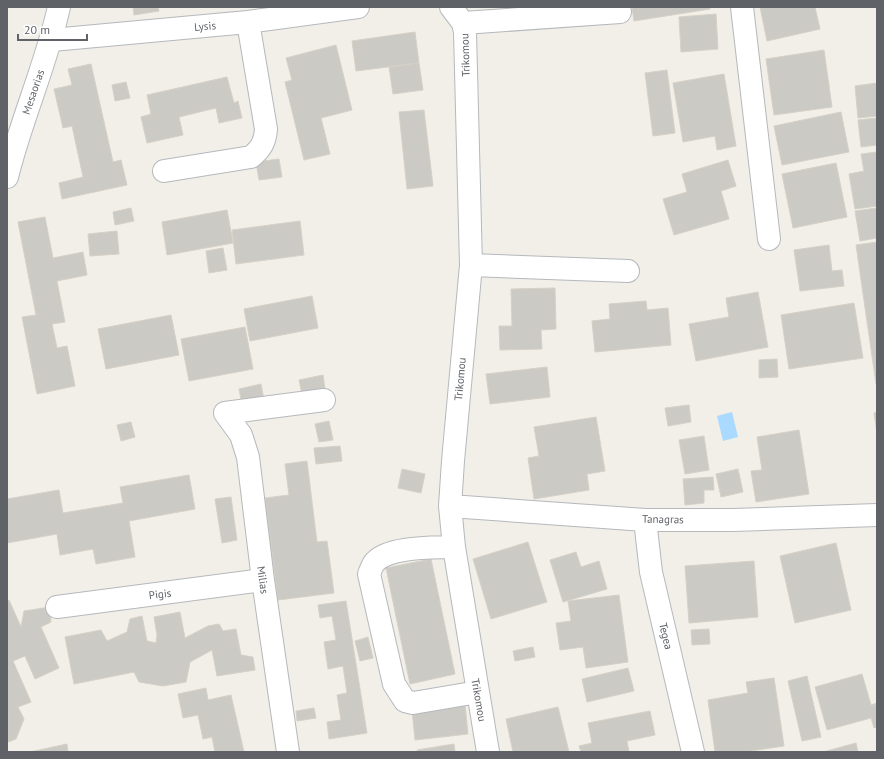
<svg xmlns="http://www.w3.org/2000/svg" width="884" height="759" font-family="'PT Sans',sans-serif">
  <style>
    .water { fill: #aadaff }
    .building { fill: #cccac5; stroke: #d6d1c6 }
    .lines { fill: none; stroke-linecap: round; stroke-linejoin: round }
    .minor-casing { stroke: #b5b8bc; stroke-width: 24 }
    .minor { stroke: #fff; stroke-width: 22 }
    .labels { text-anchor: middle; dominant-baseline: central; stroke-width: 4; stroke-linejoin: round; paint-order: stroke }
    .street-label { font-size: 11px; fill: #5f6368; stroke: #fff }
  </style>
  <rect width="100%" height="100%" fill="#f1efe8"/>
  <!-- water -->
  <path class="water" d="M 732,412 L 738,437 L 723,441 L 717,416 Z"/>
  <!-- building -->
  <path class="building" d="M 133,7 L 158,7 L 159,11 L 134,15 Z
    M 632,7 L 710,7 L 710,9 L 634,21 Z
    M 760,7 L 815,7 L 820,29 L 767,41 Z
    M 716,14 L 718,49 L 681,52 L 679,17 Z
    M 415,32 L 419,63 L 356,71 L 352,41 Z
    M 336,45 L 352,110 L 321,118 L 330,154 L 304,160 L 285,82 L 292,80 L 286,58 Z
    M 824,50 L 832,107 L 774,115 L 766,59 Z
    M 419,63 L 423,90 L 393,94 L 389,67 Z
    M 91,64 L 113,162 L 121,160 L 127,185 L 62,199 L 59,183 L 83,177 L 72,126 L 63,128 L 54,89 L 72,85 L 68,69 Z
    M 667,70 L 675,133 L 653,136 L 645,73 Z
    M 724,74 L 736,146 L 717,150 L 715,136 L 683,142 L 673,83 Z
    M 227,77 L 234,103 L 238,101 L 242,118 L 219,123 L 216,108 L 179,117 L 183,135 L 147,143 L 141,117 L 151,114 L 147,95 Z
    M 126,82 L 130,98 L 115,101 L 112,85 Z
    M 877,83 L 877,116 L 858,118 L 855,86 Z
    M 424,110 L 433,186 L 407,189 L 399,112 Z
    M 841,112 L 849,152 L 782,165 L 774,126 Z
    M 877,118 L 877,145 L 861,147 L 858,120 Z
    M 877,152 L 877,206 L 855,209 L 849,174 L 864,171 L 861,154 Z
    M 279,159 L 282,177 L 259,180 L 256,162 Z
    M 728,160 L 736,186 L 721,191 L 729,219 L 674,235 L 663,199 L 687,192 L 682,174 Z
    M 836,163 L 847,217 L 793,228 L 782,174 Z
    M 131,208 L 134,221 L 115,225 L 113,212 Z
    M 877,208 L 877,238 L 860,241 L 855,211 Z
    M 227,210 L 233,243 L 167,255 L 162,222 Z
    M 45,217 L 53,258 L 83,252 L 87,275 L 57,281 L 65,322 L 52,324 L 57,348 L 67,346 L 75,386 L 37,394 L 22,317 L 36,315 L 18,222 Z
    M 300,221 L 304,255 L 236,264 L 232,230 Z
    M 117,231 L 119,254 L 90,256 L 88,234 Z
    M 877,242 L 877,384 L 876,384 L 856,245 Z
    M 829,245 L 832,271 L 842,270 L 844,286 L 800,291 L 794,250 Z
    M 223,248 L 227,270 L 209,273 L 206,251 Z
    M 555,288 L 556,329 L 541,330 L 542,349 L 500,350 L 499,326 L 512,326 L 511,289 Z
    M 758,292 L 768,347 L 696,361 L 689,324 L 729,317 L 726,298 Z
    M 312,296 L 318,328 L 250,341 L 244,309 Z
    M 646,301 L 647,310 L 668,308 L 671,345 L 595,352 L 592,321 L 610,319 L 609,304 Z
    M 854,303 L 863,358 L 789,369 L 781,315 Z
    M 171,315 L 179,355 L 106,369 L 98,329 Z
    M 245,327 L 253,369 L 189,381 L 181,339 Z
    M 777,359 L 778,377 L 759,378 L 759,360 Z
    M 547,367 L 550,397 L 490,404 L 486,374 Z
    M 323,375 L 325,389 L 302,394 L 299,380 Z
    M 261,384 L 264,400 L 242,405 L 239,389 Z
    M 689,405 L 691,422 L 668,426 L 665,408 Z
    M 877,412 L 877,433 L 874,413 Z
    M 596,417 L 605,471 L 587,474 L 589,490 L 534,499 L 528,458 L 539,456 L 534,427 Z
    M 329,421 L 333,440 L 319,442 L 315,424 Z
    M 131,422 L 135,437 L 121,441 L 117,425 Z
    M 799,430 L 809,494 L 756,502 L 751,471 L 762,470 L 757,437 Z
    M 704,436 L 709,470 L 685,474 L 679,440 Z
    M 340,446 L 342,461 L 316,464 L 314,448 Z
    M 307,461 L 317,542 L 327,541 L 334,593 L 278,600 L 265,498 L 289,495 L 285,464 Z
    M 402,469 L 425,474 L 421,493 L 398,488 Z
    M 738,469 L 743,492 L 721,497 L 716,474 Z
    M 189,475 L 195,509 L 129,521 L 135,557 L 96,564 L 93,549 L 60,555 L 57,534 L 7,543 L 7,499 L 59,490 L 63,513 L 123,503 L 120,487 Z
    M 713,477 L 714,490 L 704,490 L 704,503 L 685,505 L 683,479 Z
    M 231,497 L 237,540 L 222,543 L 215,499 Z
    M 528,542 L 547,602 L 491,619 L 473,559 Z
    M 836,543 L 851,610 L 795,623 L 780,556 Z
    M 576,552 L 581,567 L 599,561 L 607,589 L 563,602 L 550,560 Z
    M 431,559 L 455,674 L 410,684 L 386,568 Z
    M 754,561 L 758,617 L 689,623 L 685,566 Z
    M 619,595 L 628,662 L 586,668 L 583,647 L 560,650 L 556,623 L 571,621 L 568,601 Z
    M 9,600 L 21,627 L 24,611 L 50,607 L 51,622 L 41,627 L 59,668 L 35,679 L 25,656 L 13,661 L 31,702 L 18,707 L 24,719 L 16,739 L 8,742 L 7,601 Z
    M 346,601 L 367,733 L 329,739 L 327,722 L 341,720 L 337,695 L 347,693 L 343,666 L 328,669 L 324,642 L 336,640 L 332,616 L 320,618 L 318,605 Z
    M 180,612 L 185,638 L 208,626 L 219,624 L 223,631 L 236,629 L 241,655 L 253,657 L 255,670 L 217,676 L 212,650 L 190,662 L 186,682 L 163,686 L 139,682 L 134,672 L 74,684 L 65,637 L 101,630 L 107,641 L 127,632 L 130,619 L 142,616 L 147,641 L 156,643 L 157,635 L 154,617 Z
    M 709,629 L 710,644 L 692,645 L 691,630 Z
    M 368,637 L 373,658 L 360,661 L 355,641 Z
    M 533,647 L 535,657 L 515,661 L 513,651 Z
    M 628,668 L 634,691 L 587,702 L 582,679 Z
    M 862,674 L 871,705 L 877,703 L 877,727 L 874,728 L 871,718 L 827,730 L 815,687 Z
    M 807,676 L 821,737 L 802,741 L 788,681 Z
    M 774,678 L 784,746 L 744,752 L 715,752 L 708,700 L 748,693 L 746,682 Z
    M 206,688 L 208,700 L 231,695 L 244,752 L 215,752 L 212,737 L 203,739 L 198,715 L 183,718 L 178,694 Z
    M 465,704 L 468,734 L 415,740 L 412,710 Z
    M 558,707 L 569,752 L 513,752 L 506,719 Z
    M 314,708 L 316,718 L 297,721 L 296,711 Z
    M 650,711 L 655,735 L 627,741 L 629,752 L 581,752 L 579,746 L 592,743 L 588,723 Z
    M 856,743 L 858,752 L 823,752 Z
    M 67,744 L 68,752 L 30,752 Z
    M 454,744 L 455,752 L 418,752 L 417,750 Z"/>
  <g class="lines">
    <defs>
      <path id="minor" d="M 451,7 L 463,23 L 465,32 L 471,265 L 453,461 L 450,506 L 454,547 L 488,752
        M 742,7 L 769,239
        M 463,23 L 620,12
        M 52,40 L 248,22 L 358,7
        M 164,171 L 251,157 C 261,149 265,142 266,129 L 248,22
        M 7,177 C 21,120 46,65 59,7
        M 471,265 L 628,271
        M 450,506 L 645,520 L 733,520 L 877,515
        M 645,520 L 651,572 L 693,752
        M 454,547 C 434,548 389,546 375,562 C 372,565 371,570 369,574 L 394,684 L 405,701 L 413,703 L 478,692
        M 57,607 L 263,580
        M 288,752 L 263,580 L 248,457 L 241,435 L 225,413 L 324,400"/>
    </defs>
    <!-- minor casing -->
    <use href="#minor" class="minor-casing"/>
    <!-- minor -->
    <use href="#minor" class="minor"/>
  </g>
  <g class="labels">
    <!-- street labels -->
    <g class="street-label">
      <text transform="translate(205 26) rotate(-5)">Lysis</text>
      <text transform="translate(465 55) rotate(-92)">Trikomou</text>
      <text transform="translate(33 92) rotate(-71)">Mesaorias</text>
      <text transform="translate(460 379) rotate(-85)">Trikomou</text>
      <text transform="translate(663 519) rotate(1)">Tanagras</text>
      <text transform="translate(263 580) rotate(82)">Milias</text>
      <text transform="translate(160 594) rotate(-7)">Pigis</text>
      <text transform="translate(666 636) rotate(77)">Tegea</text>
      <text transform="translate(479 700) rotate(80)">Trikomou</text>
    </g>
  </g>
  <!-- border -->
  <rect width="884" height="759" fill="none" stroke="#5f6368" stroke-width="16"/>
  <!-- scale -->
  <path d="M18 34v6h69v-6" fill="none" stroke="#5f6368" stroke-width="2"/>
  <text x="24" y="34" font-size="12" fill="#5f6368" stroke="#ffffff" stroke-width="3" paint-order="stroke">20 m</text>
</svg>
